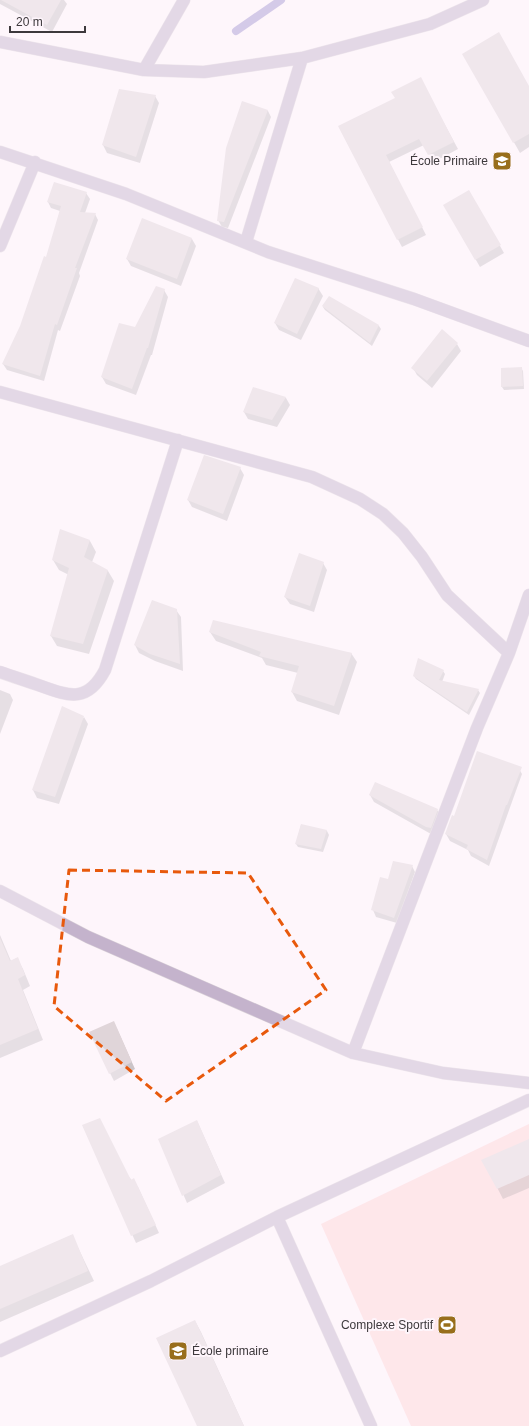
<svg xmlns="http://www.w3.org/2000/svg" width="529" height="1426" font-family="Arial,sans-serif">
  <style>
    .green { fill: #fed5d6 }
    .shadow { fill: #0003 }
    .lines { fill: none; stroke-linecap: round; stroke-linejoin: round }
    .stream { stroke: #a295d0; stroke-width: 8 }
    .building { fill: #e0d5d9 }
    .street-casing { stroke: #dbd3d9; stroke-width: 13 }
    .street { stroke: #c4b3cc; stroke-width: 12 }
    .marked { fill: none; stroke: #e8590c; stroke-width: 3; stroke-dasharray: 8 5; stroke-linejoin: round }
    .labels { text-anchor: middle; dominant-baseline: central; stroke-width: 4; stroke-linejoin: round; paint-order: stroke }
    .poi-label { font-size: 12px; fill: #3d393c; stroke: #fef5fb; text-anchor: end }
  </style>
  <rect width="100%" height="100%" fill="#fef5fb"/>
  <!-- green -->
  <path class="green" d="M 529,1124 L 529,1426 L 411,1426 L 321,1224 Z"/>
  <!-- shadow -->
  <path class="shadow" d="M 0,0 L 64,0 L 67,4 L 52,32 L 0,4 Z
    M 464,54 L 529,88 L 529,147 L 520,153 Z
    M 424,86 L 458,149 L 434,162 L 424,145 L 389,162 L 426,235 L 402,247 L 339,127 Z
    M 155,96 L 159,103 L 140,163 L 107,153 L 103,145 Z
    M 242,102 L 268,111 L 271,117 L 228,228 L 222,227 L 218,220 Z
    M 469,191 L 504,253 L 480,267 L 445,206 Z
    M 86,193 L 90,199 L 85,213 L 95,214 L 98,220 L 79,273 L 80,276 L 60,331 L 58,330 L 44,381 L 7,370 L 3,364 L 21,326 L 47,258 L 60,211 L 51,208 L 48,202 Z
    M 192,239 L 196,246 L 181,286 L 131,266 L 127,259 Z
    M 318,288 L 323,296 L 301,340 L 279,330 L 275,323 Z
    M 164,290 L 168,297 L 152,355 L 151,355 L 136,395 L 106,384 L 102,377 Z
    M 329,298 L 379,326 L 381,329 L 372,346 L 325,310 L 323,307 Z
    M 457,344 L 461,351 L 432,388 L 417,375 L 413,368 Z
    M 521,368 L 523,371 L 524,389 L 504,390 L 502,387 L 502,369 Z
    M 254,389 L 286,398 L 290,405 L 277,427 L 248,419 L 244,412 Z
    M 240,468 L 244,475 L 227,521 L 192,507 L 188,500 Z
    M 60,531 L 90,541 L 96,552 L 92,562 L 108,571 L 114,581 L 89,654 L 57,646 L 51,636 L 69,575 L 59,570 L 53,560 Z
    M 323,563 L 327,570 L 314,612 L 290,604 L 285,597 Z
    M 176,610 L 181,617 L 183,671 L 155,661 L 139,653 L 135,645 Z
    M 210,632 L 351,653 L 357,662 L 339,715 L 297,701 L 292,692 L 298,673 L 266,665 L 262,658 L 216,641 Z
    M 443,671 L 445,674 L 442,682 L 478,690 L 480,693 L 469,715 L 416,679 L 414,676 Z
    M 0,690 L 10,694 L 13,700 L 0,734 Z
    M 84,717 L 88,724 L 59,804 L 37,798 L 33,790 Z
    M 518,767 L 522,774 L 489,866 L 471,856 L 468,850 L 450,841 L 446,834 L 454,818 Z
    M 370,795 L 437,810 L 442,817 L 431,834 L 374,802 Z
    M 301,825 L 327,831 L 329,835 L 323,852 L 298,847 L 296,844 Z
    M 412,866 L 415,872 L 397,923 L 376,917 L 373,910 L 389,880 Z
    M 0,935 L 11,961 L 17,958 L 23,969 L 30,986 L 23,990 L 43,1040 L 0,1058 Z
    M 117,1029 L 135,1069 L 114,1081 L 90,1033 Z
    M 197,1121 L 225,1183 L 187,1203 L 160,1140 Z
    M 83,1126 L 138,1187 L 159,1233 L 136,1243 Z
    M 529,1140 L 529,1188 L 503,1199 L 483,1160 Z
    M 72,1235 L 94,1281 L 0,1322 L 0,1267 Z
    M 195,1321 L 201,1332 L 244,1426 L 198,1426 Z"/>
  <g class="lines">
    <!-- stream -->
    <path class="stream" d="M 236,31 L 281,0"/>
  </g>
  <!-- building -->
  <path class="building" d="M 1,0 L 61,0 L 47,25 Z
    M 499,32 L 529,86 L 529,134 L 513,143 L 462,54 Z
    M 421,77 L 454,142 L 428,155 L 419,139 L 386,155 L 423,227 L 397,240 L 338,126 L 395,98 L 391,92 Z
    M 119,89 L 156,95 L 136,157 L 102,145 Z
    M 242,101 L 268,110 L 224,222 L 217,221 L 226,148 Z
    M 54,182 L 87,192 L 80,212 L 96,213 L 75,268 L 77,268 L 57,325 L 55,324 L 40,376 L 2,364 L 20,326 L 44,256 L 46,257 L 61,206 L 47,202 Z
    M 469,190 L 501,245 L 475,260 L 443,205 Z
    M 142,218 L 192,238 L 177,279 L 126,259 Z
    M 295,278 L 319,288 L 297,334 L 274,323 Z
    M 156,286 L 165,289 L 148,348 L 147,348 L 132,389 L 101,377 L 119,323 L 135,327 Z
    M 329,296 L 379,325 L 370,343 L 322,306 Z
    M 442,329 L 458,343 L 427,381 L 411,368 Z
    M 522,367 L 523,386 L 501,387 L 501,368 Z
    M 253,387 L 286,397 L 272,420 L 243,412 Z
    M 204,455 L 241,467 L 223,514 L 187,500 Z
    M 60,529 L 90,540 L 84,557 L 108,570 L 83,644 L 50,636 L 69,568 L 52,560 Z
    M 299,553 L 324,562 L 310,606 L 284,597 Z
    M 152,600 L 177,609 L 180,664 L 150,654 L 134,645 Z
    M 213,620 L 352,653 L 334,706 L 291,692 L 299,666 L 259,656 L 261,652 L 209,632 Z
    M 418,658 L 444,670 L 439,680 L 479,689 L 467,712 L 413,676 Z
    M 62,706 L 84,716 L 55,797 L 32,790 Z
    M 477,751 L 522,767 L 507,805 L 506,805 L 487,860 L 466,849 L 468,845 L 445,834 L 452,815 L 454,816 Z
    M 375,782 L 438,809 L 431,828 L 426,827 L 369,795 Z
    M 301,824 L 327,830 L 321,849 L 295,844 Z
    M 393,861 L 413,865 L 394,918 L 371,910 L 380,877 L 388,879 Z
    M 0,938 L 10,961 L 18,957 L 25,975 L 18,979 L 38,1029 L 0,1045 Z
    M 114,1021 L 132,1062 L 109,1074 L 89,1032 Z
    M 100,1118 L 131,1180 L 134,1178 L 156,1225 L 131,1236 L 82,1125 Z
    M 197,1120 L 221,1175 L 182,1196 L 158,1139 Z
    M 529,1139 L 529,1175 L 497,1189 L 481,1160 Z
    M 73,1234 L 88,1271 L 0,1309 L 0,1266 Z
    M 195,1320 L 244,1426 L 197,1426 L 156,1338 Z"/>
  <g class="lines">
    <defs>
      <path id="street" d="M 0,42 L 144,70 L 204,72 L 302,58 L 430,24 L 483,0
        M 144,70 L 184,0
        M 0,152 L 126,194 L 268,252 L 414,299 L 529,341
        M 246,242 L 302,58
        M 0,246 L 35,162
        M 0,392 L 312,477 L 360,499 L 383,514 L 403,533 L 422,557 L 447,595 L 509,653
        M 0,672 C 14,677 27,681 41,686 C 71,697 88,702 105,670 L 178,440
        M 0,891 L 88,937 L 353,1053 L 443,1073 L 529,1083
        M 353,1053 L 477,728 L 509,653 L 529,595
        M 277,1217 L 371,1426
        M 0,1351 L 151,1281 L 277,1217 L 529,1100"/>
    </defs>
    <!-- street casing -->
    <use href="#street" class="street-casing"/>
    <!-- street -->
    <use href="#street" class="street"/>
  </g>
  <!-- marked area -->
  <path d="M0 0H529V1426H0ZM 69,870 L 248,873 L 326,990 L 166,1101 L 54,1006 Z" fill="#fef5fb" fill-opacity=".55" fill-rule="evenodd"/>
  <path class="marked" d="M 69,870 L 248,873 L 326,990 L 166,1101 L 54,1006 Z"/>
  <!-- icons -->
  <defs>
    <symbol id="school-square" viewBox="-11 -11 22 22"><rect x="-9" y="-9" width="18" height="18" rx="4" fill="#986e1b" stroke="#fef5fb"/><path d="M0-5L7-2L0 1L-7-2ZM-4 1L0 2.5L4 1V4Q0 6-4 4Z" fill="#fff"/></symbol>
    <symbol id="stadium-square" viewBox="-11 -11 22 22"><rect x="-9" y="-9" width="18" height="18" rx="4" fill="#986e1b" stroke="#fef5fb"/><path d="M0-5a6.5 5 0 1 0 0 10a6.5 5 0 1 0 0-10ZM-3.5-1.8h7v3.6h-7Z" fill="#fff"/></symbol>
  </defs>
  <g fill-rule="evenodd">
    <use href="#school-square" x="491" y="150" width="22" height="22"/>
    <use href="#stadium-square" x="436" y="1314" width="22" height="22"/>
    <use href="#school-square" x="167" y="1340" width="22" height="22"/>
  </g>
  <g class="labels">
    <!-- poi labels -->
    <g class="poi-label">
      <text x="488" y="161">École Primaire</text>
      <text x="433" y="1325">Complexe Sportif</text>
      <text x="192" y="1351" text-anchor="start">École primaire</text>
    </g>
  </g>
  <!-- scale -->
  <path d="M10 26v6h75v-6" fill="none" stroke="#3d393c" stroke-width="2"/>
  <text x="16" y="26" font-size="12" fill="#3d393c" stroke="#fef5fb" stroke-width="3" paint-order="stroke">20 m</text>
</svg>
